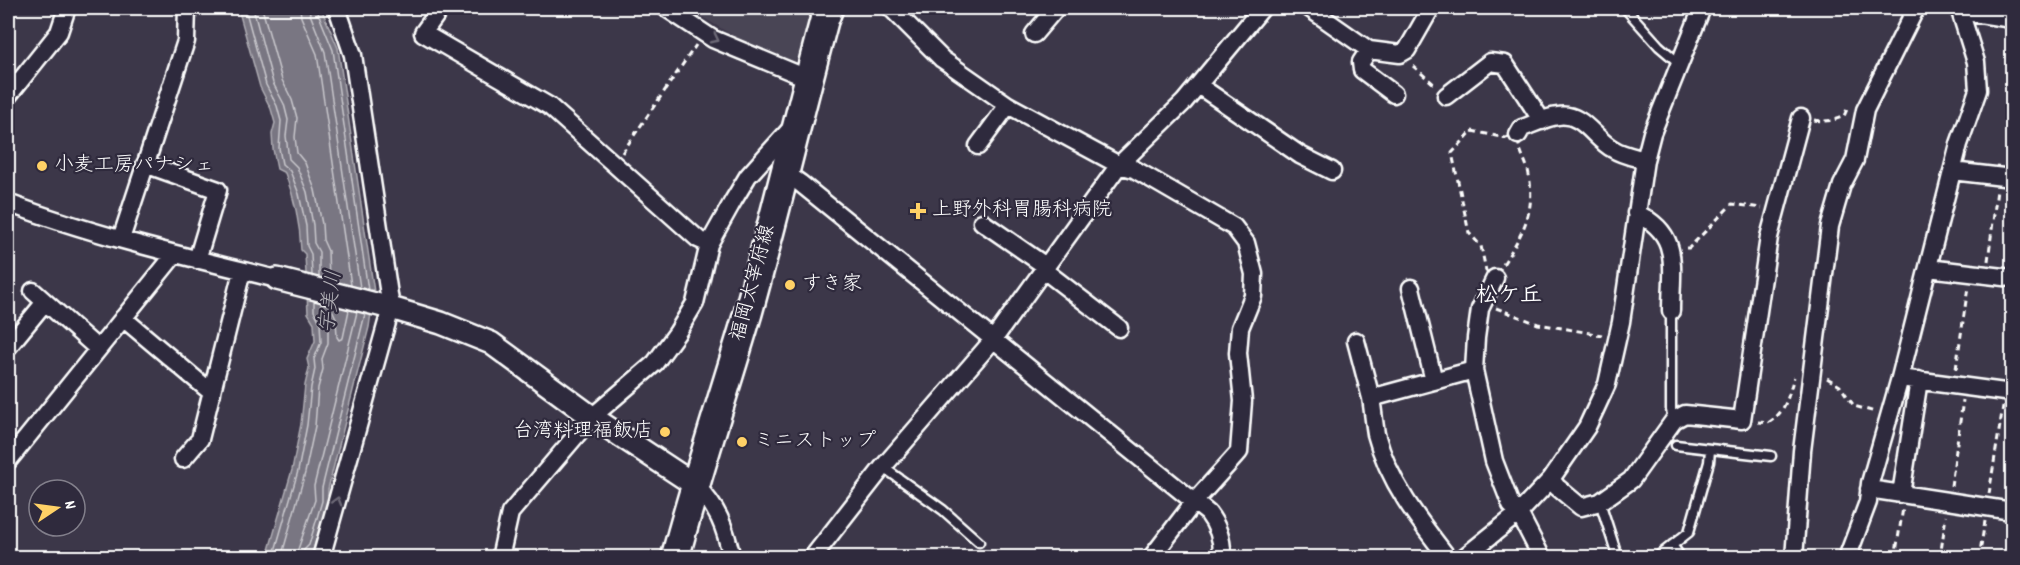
<svg xmlns="http://www.w3.org/2000/svg" width="2020" height="565" font-family="Dekko,'Klee One',sans-serif">
  <style>
    .built { fill: #494455 }
    .water { fill: #797682; stroke: #afadb4; stroke-width: 1.5 }
    .lines { fill: none; stroke-linecap: round; stroke-linejoin: round }
    .shore { stroke: #c9c8cd; stroke-width: 1.5 }
    .service-casing { stroke: #fff; stroke-width: 13 }
    .minor-casing { stroke: #fff; stroke-width: 21 }
    .tertiary-casing { stroke: #fff; stroke-width: 26 }
    .primary-casing { stroke: #fff; stroke-width: 32 }
    .path { stroke: #fff; stroke-width: 3; stroke-dasharray: 6 4.5; stroke-linecap: butt }
    .service { stroke: #2f2a3d; stroke-width: 8 }
    .minor { stroke: #2f2a3d; stroke-width: 16 }
    .tertiary { stroke: #2f2a3d; stroke-width: 21 }
    .primary { stroke: #2f2a3d; stroke-width: 27 }
    .oneway { stroke: #6d6a77 }
    .poi-dot { fill: #ffd166; stroke: #2f2a3d; stroke-width: 2 }
    .labels { text-anchor: middle; dominant-baseline: central; stroke-width: 4.5; stroke-linejoin: round; paint-order: stroke }
    .poi-label { font-size: 20px; fill: #fff; stroke: #2f2a3d; text-anchor: start }
    .street-label { font-size: 20px; fill: #fff; stroke: #2f2a3d }
    .water-label { font-size: 21px; font-style: italic; fill: #b5b4ba; stroke: #2f2a3d }
    .quarter-label { font-size: 22px; font-weight: bold; fill: #fff; stroke: #2f2a3d }
  </style>
  <rect width="100%" height="100%" fill="#3c3749"/>
  <filter id="ink" filterUnits="userSpaceOnUse"><feTurbulence type="fractalNoise" baseFrequency=".0167" numOctaves="2"/><feDisplacementMap in="SourceGraphic" scale="12" xChannelSelector="R" yChannelSelector="G"/><feConvolveMatrix kernelMatrix="1 2 1 2 8 2 1 2 1" color-interpolation-filters="sRGB"/></filter>
  <g filter="url(#ink)">
    <!-- built -->
    <path class="built" d="M 687,8 L 813,8 L 795,65 L 747,44 Z"/>
    <!-- water -->
    <path class="water" d="M 238,8 L 321,8 L 338,48 L 374,292 L 369,327 L 328,489 L 328,502 L 313,550 L 309,553 L 308,557 L 267,557 L 292,470 L 301,424 L 305,385 L 309,368 L 307,359 L 315,341 L 314,323 L 308,313 L 305,254 L 301,250 C 300,223 295,199 285,173 L 277,169 L 273,149 L 272,134 L 275,123 L 271,109 L 260,87 Z"/>
    <g class="lines">
      <!-- shore -->
      <path class="shore" d="M 245,8 L 266,85 L 277,106 L 281,121 L 279,148 L 282,164 L 290,171 L 299,194 L 306,226 L 307,246 L 311,254 L 312,275
        M 253,8 L 273,83 L 284,104 L 288,120 L 286,136 L 289,159 L 297,167 L 307,192 L 313,225 L 314,243 L 319,252 L 319,277
        M 262,8 L 282,80 L 292,100 L 297,118 L 295,137 L 297,153 L 305,163 L 315,190 L 322,224 L 323,240 L 328,251 L 329,280
        M 300,8 L 301,17 L 317,54 L 351,285
        M 309,8 L 310,14 L 325,52 L 360,288
        M 316,8 L 333,50 L 368,290
        M 330,305 L 336,318 L 337,337 L 339,340 L 343,338 L 349,310
        M 273,558 L 298,471 L 307,425 L 311,387 L 315,369 L 314,359 L 321,342 L 320,322 L 314,311 L 314,301
        M 281,558 L 305,473 L 315,426 L 318,388 L 323,369 L 322,359 L 328,343 L 328,321 L 321,309 L 321,303
        M 295,558 L 315,500 L 314,486 L 357,312
        M 303,558 L 304,550 L 309,545 L 322,501 L 322,488 L 365,314"/>
      <defs>
        <path id="service" d="M 1625,8 L 1659,46 L 1679,63
          M 1671,311 L 1671,410 L 1674,420
          M 1676,445 L 1771,456
          M 883,467 L 943,510 L 979,542
          M 1600,502 L 1618,558
          M 1672,545 L 1681,558
          M 1656,558 L 1689,532 L 1709,462 L 1710,450"/>
        <path id="minor" d="M 441,8 L 423,33 L 549,106 L 698,239 L 709,244
          M 666,8 L 713,39 L 809,79
          M 891,8 L 942,59 L 1008,105 L 1119,165 L 1134,169 L 1234,227 L 1246,243 L 1254,274 L 1253,296 L 1240,328 L 1238,353 L 1243,401 L 1239,452 L 1194,502 L 1151,558
          M 1309,8 L 1369,50 L 1400,54 L 1407,50 L 1431,8
          M 1958,8 L 1960,11 L 1976,62 L 1978,90 L 1959,144 L 1900,378 L 2012,393
          M 1960,11 L 2012,19
          M 1034,34 L 1056,8
          M 1369,50 L 1361,62 L 1362,70 L 1394,94
          M 1198,85 L 1300,155 L 1332,171
          M 8,96 L 59,32 L 67,8
          M 1446,96 L 1490,62 L 1505,64 L 1542,121
          M 1518,135 L 1522,128 C 1534,124 1546,117 1558,116 C 1583,112 1594,139 1613,149 C 1622,155 1634,157 1645,160
          M 978,146 L 1008,105
          M 145,164 L 218,190 L 197,260
          M 1952,171 L 2012,178
          M 784,172 L 800,183 L 1208,513 C 1218,526 1223,541 1222,558
          M 8,203 C 95,236 187,257 277,279
          M 1636,213 C 1682,234 1671,267 1671,311
          M 982,222 L 1047,267
          M 121,239 L 186,41 L 187,8
          M 1928,268 L 2012,278
          M 1045,271 L 1119,328
          M 1495,278 L 1480,309 L 1476,338 L 1474,370 L 1494,461 L 1511,505 L 1519,513 L 1542,558
          M 1411,288 L 1434,381
          M 33,291 L 98,349
          M 123,318 L 212,393
          M 1356,341 L 1371,398
          M 8,347 L 45,302
          M 183,459 L 200,439 L 242,271
          M 8,461 L 175,254
          M 1551,479 L 1557,487 L 1581,507 L 1600,502 L 1631,480 L 1674,420 L 1685,414 L 1742,420 L 1769,237 L 1801,118
          M 695,485 C 718,507 725,527 732,558
          M 1869,489 L 2012,511
          M 1901,494 L 1919,380
          M 321,558 L 391,308 L 353,55 L 337,8
          M 500,558 L 510,513 L 592,417 L 655,363 L 677,333 L 695,303 L 709,244 L 733,201 L 748,176 L 794,125
          M 812,558 L 883,467 L 993,340 L 1119,165 L 1184,102 L 1262,8
          M 1448,558 C 1419,521 1388,481 1376,434 C 1374,422 1373,410 1371,398 L 1474,370
          M 1463,558 L 1519,513 L 1551,479 L 1587,427 L 1607,384 L 1621,322 L 1645,160 L 1652,133 L 1702,8
          M 1794,558 L 1802,451 L 1830,226 L 1842,185 L 1855,160 L 1865,110 L 1916,8
          M 1847,558 L 1868,502 L 1870,483 L 1900,378"/>
        <path id="tertiary" d="M 277,279 L 391,308 L 441,323 L 491,343 L 592,417 L 695,485"/>
        <path id="primary" d="M 675,558 C 697,475 724,394 748,313 C 775,216 798,118 824,21 L 829,8"/>
      </defs>
      <!-- service casing -->
      <use href="#service" class="service-casing"/>
      <!-- minor casing -->
      <use href="#minor" class="minor-casing"/>
      <!-- tertiary casing -->
      <use href="#tertiary" class="tertiary-casing"/>
      <!-- primary casing -->
      <use href="#primary" class="primary-casing"/>
      <!-- path -->
      <path class="path" d="M 1413,66 L 1435,85
        M 1814,120 C 1826,122 1833,121 1844,116 L 1848,107
        M 1472,131 L 1506,138 L 1518,135 C 1517,150 1527,161 1529,175 C 1537,220 1516,241 1495,278 L 1486,271 L 1481,246 L 1469,233 L 1452,153 Z
        M 622,153 L 696,45
        M 1686,248 L 1689,248 L 1732,204 L 1762,208
        M 1988,261 L 1997,190
        M 1496,308 L 1538,324 L 1602,335
        M 1956,369 L 1968,287
        M 1827,378 L 1840,386 L 1854,406 L 1875,412
        M 1758,422 L 1768,423 C 1786,412 1788,397 1794,377
        M 1951,486 L 1963,400
        M 1989,494 L 2003,406
        M 1895,558 L 1903,508
        M 1940,558 L 1946,516
        M 1979,558 L 1985,521"/>
      <!-- service -->
      <use href="#service" class="service"/>
      <!-- minor -->
      <use href="#minor" class="minor"/>
      <!-- tertiary -->
      <use href="#tertiary" class="tertiary"/>
      <!-- primary -->
      <use href="#primary" class="primary"/>
    </g>
    <!-- one-way arrows -->
    <defs><path id="oneway-chevron" d="M-2-3.5L2.5 0L-2 3.5" fill="none" stroke-width="1.6" stroke-linecap="round" stroke-linejoin="round" transform="scale(1.5)"/></defs>
    <g class="oneway">
      <use href="#oneway-chevron" transform="translate(715 39) rotate(27)"/>
      <use href="#oneway-chevron" transform="translate(337 501) rotate(-74)"/>
    </g>
  </g>
  <!-- markers -->
  <g class="poi-dot">
    <circle cx="42" cy="166" r="6"/>
    <path d="M915 202h6v6h6v6h-6v6h-6v-6h-6v-6h6z"/>
    <circle cx="790" cy="285" r="6"/>
    <circle cx="665" cy="432" r="6"/>
    <circle cx="742" cy="442" r="6"/>
  </g>
  <g class="labels">
    <!-- poi labels -->
    <g class="poi-label">
      <text x="54" y="166">小麦工房パナシェ</text>
      <text x="932" y="211">上野外科胃腸科病院</text>
      <text x="802" y="285">すき家</text>
      <text x="653" y="432" text-anchor="end">台湾料理福飯店</text>
      <text x="754" y="442">ミニストップ</text>
    </g>
    <!-- street labels -->
    <g class="street-label">
      <text transform="translate(754 283) rotate(-75)">福岡太宰府線</text>
    </g>
    <!-- water labels -->
    <g class="water-label">
      <text transform="translate(332 302) rotate(-83)">宇美川</text>
    </g>
    <!-- quarter labels -->
    <g class="quarter-label">
      <text x="1509" y="296">松ケ丘</text>
    </g>
  </g>
  <!-- margin -->
  <rect width="2020" height="565" fill="none" stroke="#2f2a3d" stroke-width="30"/>
  <rect x="15" y="15" width="1990" height="535" fill="none" stroke="#fff" stroke-width="2" filter="url(#ink)"/>
  <!-- north arrow -->
  <g transform="translate(57 508) rotate(77)"><circle r="28" fill="#2f2a3d" stroke="#827f8b" stroke-width="1.5"/>
  <path d="M0-4.5L10 22L0 15L-10 22Z" fill="#ffd166"/>
  <text y="-9" font-size="16" font-weight="bold" text-anchor="middle" fill="#ffffff">N</text>
  </g>
</svg>
